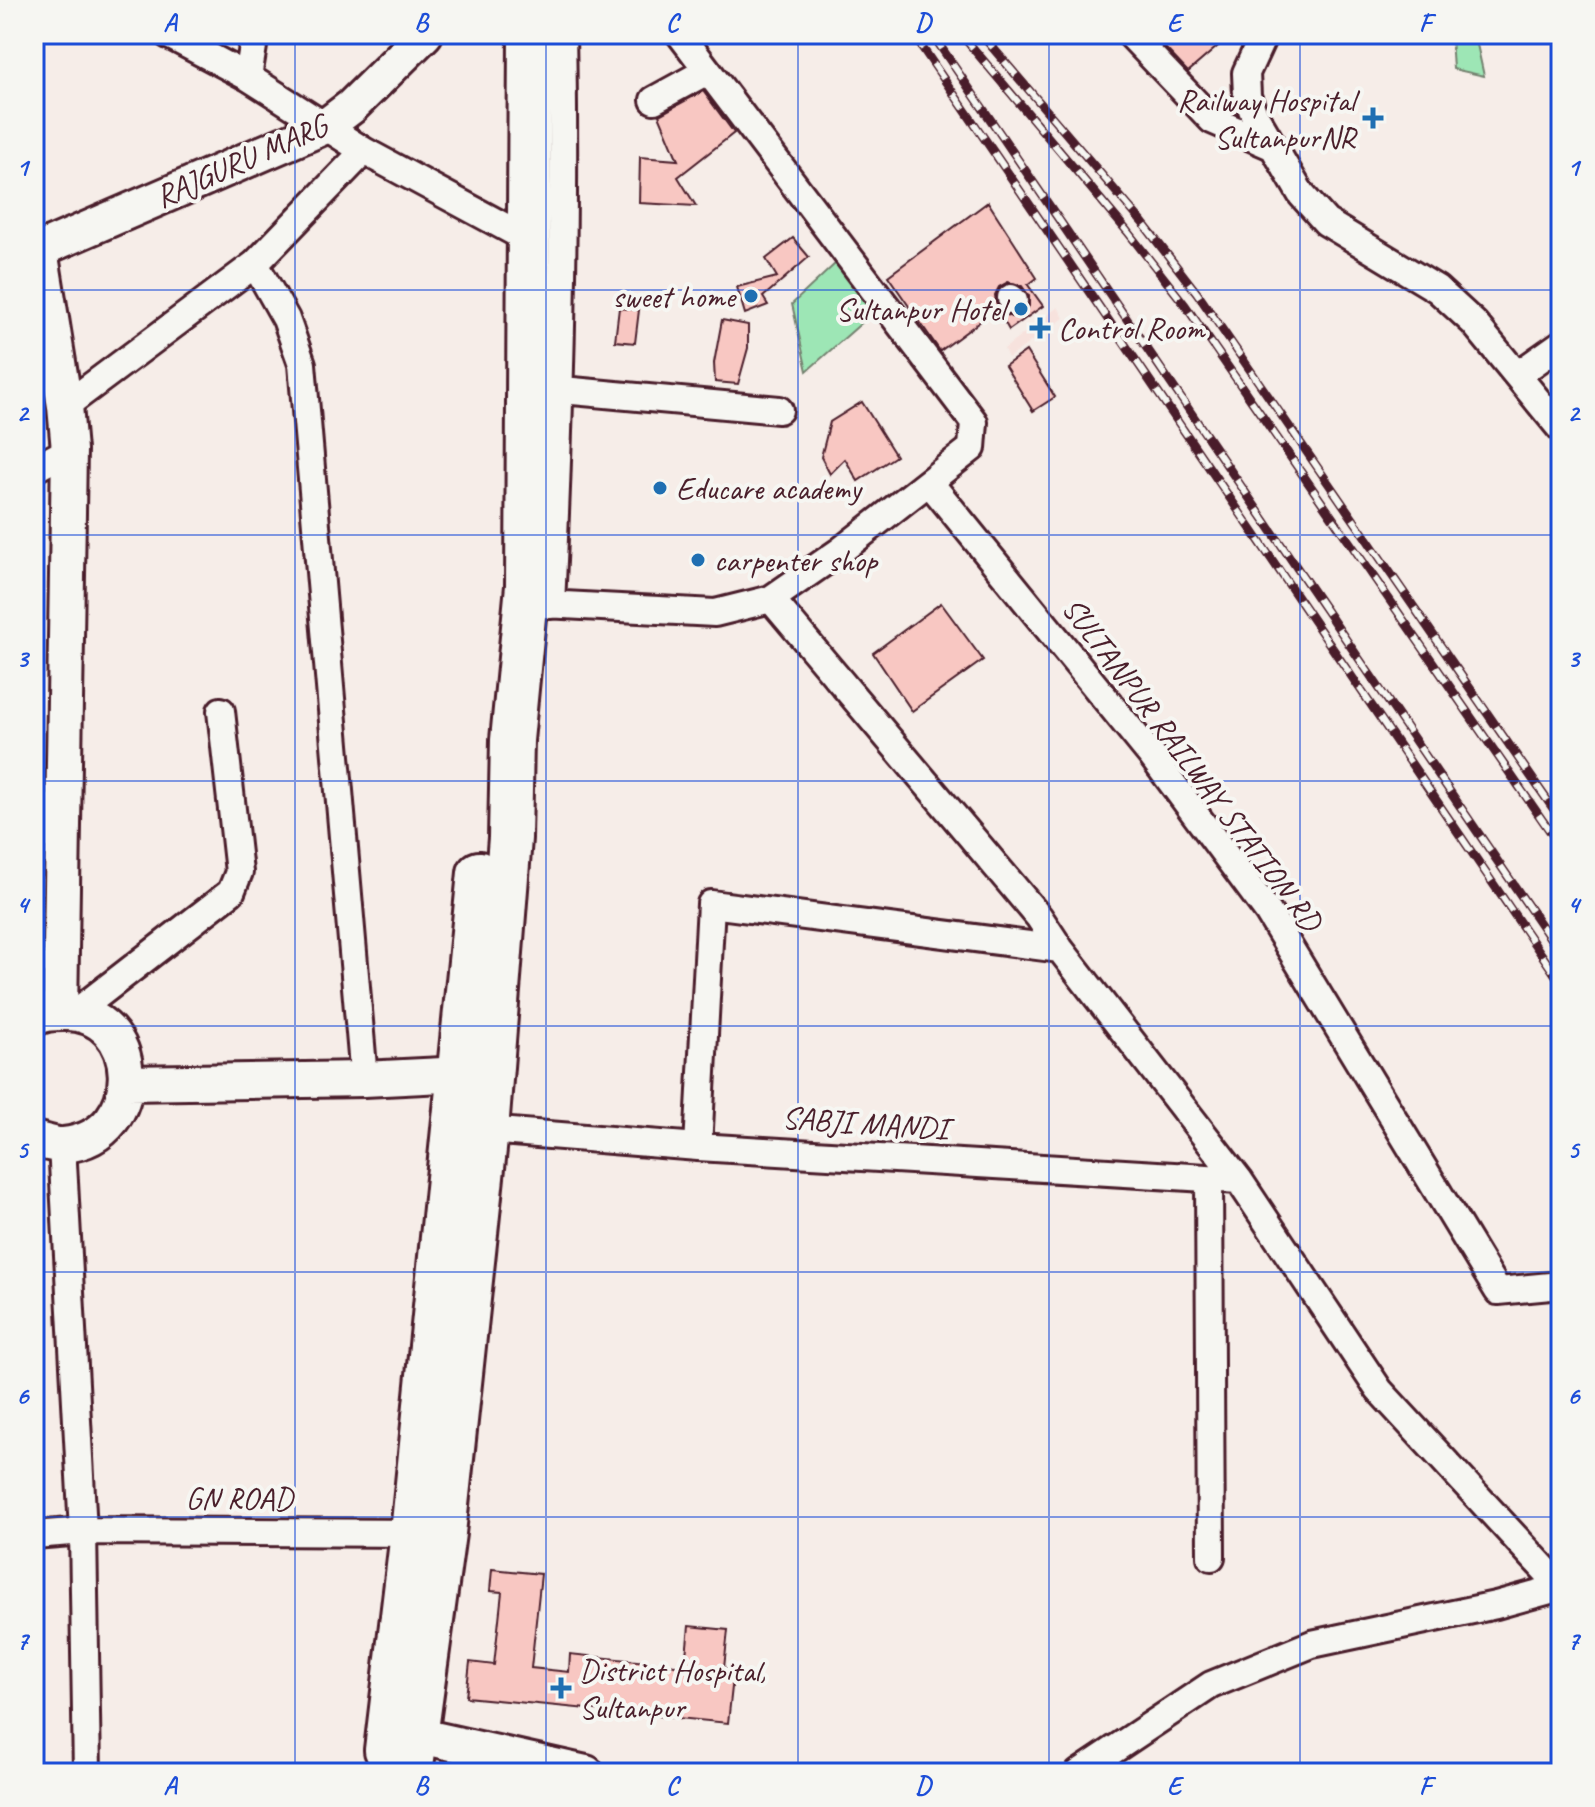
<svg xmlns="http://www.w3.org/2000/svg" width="1595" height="1807" font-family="Caveat,sans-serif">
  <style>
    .built { fill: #f7e2dd }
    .green { fill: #9de6b5; stroke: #748270; stroke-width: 2 }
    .building { fill: #f8c7c2; stroke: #4a1f2b; stroke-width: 2; fill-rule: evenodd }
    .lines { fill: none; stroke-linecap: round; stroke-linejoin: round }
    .minor-casing { stroke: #4a1f2b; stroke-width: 32 }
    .tertiary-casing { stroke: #4a1f2b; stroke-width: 40 }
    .primary-casing { stroke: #4a1f2b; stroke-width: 48 }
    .minor { stroke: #f6f6f2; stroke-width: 26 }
    .tertiary { stroke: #f6f6f2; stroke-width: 34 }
    .primary { stroke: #f6f6f2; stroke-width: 42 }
    .rail-casing { stroke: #4a1f2b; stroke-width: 9 }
    .rail { stroke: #f6f6f2; stroke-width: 6; stroke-dasharray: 18; stroke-linecap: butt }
    .grid { fill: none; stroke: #1d4ed8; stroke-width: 2; stroke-opacity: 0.55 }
    .poi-dot { fill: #1f6fb2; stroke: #f6f6f2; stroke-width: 3 }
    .labels { text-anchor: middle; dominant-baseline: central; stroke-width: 8; stroke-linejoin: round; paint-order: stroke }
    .poi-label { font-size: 32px; fill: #4a1f2b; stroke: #f6f6f2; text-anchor: start }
    .street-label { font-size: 32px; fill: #4a1f2b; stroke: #f6f6f2 }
    .neatline { fill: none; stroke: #1d4ed8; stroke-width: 3 }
    .grid-label { font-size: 26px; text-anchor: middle; font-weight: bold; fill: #1d4ed8 }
  </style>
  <rect width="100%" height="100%" fill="#f6ede8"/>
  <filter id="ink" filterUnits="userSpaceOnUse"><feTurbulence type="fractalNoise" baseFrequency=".0125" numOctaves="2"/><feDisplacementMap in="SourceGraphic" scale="16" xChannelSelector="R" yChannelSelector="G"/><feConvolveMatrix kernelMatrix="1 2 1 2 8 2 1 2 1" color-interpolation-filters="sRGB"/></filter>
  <g filter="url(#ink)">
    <!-- built -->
    <path class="built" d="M 1058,307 L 1064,318 L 1008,358 L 1004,349 Z"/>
    <!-- green -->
    <path class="green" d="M 1451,37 L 1476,40 L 1484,76 L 1453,69 Z
      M 836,263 L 874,312 L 807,371 L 792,304 Z"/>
    <!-- building -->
    <path class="building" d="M 1152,34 L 1232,34 L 1188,72 Z
      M 703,91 L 734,133 L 678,177 L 696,206 L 639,203 L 640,157 L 678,160 L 659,115 Z
      M 988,202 L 1037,278 L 1028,285 L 1043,306 L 1009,330 L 997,309 L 940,351 L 888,276 ZM 1008,282 L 1022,286 L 1029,296 L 1029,306 L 1019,316 L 1011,317 L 1003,313 L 996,303 L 995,295 L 999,287 Z
      M 793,238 L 809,257 L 763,297 L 768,305 L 745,314 L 737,287 L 777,277 L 766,259 Z
      M 619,308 L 639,310 L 635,343 L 615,341 Z
      M 722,320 L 748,325 L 748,348 L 738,384 L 715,382 L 714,363 Z
      M 1026,351 L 1055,397 L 1033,411 L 1005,366 Z
      M 862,402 L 896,456 L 858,481 L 845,459 L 830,474 L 821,457 L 830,422 Z
      M 941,603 L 983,660 L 912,711 L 873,653 Z
      M 492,1569 L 541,1574 L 531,1668 L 569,1672 L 570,1654 L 685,1666 L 689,1626 L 728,1630 L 724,1668 L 734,1669 L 728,1723 L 466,1697 L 470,1662 L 494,1665 L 502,1592 L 490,1591 Z"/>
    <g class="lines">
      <defs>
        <path id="minor" d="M 167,34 L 248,77 L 364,151 L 518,234
          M 1130,34 L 1212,120 L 1274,147
          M 1264,34 L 1246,73 L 1247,96 L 1253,112 L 1301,194 L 1326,222 L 1437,289 L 1474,323 L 1561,429
          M 248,77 L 255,34
          M 654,100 L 707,71
          M 255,264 L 286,319 L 302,364 L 364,1079
          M 1011,298 L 1014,301
          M 1517,375 L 1561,344
          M 562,390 L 779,410
          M 65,406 L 255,264 L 364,151
          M 34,469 L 69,450
          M 929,482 L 1152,756 L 1268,912 L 1498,1291 L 1561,1285
          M 771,599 L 1039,917 L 1060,949 L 1239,1180 L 1379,1390 L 1561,1587
          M 526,603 L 715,613 L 771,599 L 839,552 L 972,448 L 974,422 L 680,34
          M 551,605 C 560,414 566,225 562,34
          M 75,1013 L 231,892 L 239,872 L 221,711
          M 487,1130 L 698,1147 L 1239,1180
          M 62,1145 L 83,1531 L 87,1773
          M 698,1147 L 711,904 L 1060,949
          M 1209,1179 L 1211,1557
          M 34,1535 L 83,1531 L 425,1533
          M 1079,1773 L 1211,1685 L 1312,1644 L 1496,1605 L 1561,1587"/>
        <path id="tertiary" d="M 40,250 L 65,406 L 69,450 L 60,1013
          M 34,252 L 326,126 L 351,107 L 425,34
          M 34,1019 C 44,1013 52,1013 63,1013 C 143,1010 150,1136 64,1145 C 55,1146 43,1141 34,1139
          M 128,1083 L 364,1079 L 483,1073
          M 416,1735 L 586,1773"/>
        <path id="primary" d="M 386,1750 L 412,1533 L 479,873
          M 411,1773 L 444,1533 L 487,1130 L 510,838 L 512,740 L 527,586 L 530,34"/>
      </defs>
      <!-- minor casing -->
      <use href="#minor" class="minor-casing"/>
      <!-- tertiary casing -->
      <use href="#tertiary" class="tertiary-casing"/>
      <!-- primary casing -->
      <use href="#primary" class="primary-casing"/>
      <!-- minor -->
      <use href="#minor" class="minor"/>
      <!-- tertiary -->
      <use href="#tertiary" class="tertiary"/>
      <!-- primary -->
      <use href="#primary" class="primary"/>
      <defs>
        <path id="rail" d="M 913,34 L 1561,983
          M 932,34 L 1561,954
          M 961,34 L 1127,231 L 1185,305 L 1561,847
          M 981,34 L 1142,222 L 1197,293 L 1561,820"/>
      </defs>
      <!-- rail casing -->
      <use href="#rail" class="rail-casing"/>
      <!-- rail -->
      <use href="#rail" class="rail"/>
    </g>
  </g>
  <!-- grid -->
  <path class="grid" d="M 295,34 L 295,1773M 546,34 L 546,1773M 798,34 L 798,1773M 1049,34 L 1049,1773M 1300,34 L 1300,1773M 34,290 L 1561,290M 34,535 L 1561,535M 34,781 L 1561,781M 34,1026 L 1561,1026M 34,1272 L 1561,1272M 34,1517 L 1561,1517"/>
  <!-- markers -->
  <g class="poi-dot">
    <path d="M1369 106h8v8h8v8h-8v8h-8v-8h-8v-8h8z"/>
    <circle cx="751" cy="296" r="8"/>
    <circle cx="1021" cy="309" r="8"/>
    <path d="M1036 316h8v8h8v8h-8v8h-8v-8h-8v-8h8z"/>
    <circle cx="660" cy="488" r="8"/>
    <circle cx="698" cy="560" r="8"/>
    <path d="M557 1676h8v8h8v8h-8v8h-8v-8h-8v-8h8z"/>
  </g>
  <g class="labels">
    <!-- poi labels -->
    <g class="poi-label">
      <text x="1355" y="100" text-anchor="end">Railway Hospital<tspan x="1355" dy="37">SultanpurNR</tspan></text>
      <text x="735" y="296" text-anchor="end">sweet home</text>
      <text x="1005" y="309" text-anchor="end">Sultanpur Hotel</text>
      <text x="1058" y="328">Control Room</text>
      <text x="676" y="488">Educare academy</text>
      <text x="714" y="560">carpenter shop</text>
      <text x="579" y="1670">District Hospital,<tspan x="579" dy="37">Sultanpur</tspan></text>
    </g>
    <!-- street labels -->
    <g class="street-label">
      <text transform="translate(241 161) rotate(-24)">RAJGURU MARG</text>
      <text transform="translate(1192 764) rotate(53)">SULTANPUR RAILWAY STATION RD</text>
      <text transform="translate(865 1123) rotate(4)">SABJI MANDI</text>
      <text x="239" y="1498">GN ROAD</text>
    </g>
  </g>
  <!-- margin -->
  <rect width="1595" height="1807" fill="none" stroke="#f6f6f2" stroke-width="88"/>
  <rect x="44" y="44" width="1507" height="1719" class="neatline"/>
  <g class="grid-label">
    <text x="170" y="31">A</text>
    <text x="421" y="31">B</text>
    <text x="672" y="31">C</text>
    <text x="923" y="31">D</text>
    <text x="1174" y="31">E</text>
    <text x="1425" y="31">F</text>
    <text x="22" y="176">1</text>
    <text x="1573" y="176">1</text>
    <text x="22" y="421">2</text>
    <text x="1573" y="421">2</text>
    <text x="22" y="667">3</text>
    <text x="1573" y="667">3</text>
    <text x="22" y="913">4</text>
    <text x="1573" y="913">4</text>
    <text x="22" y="1158">5</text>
    <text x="1573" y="1158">5</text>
    <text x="22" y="1404">6</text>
    <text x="1573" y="1404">6</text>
    <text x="22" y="1649">7</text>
    <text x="1573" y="1649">7</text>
    <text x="170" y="1794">A</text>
    <text x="421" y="1794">B</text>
    <text x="672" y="1794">C</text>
    <text x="923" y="1794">D</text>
    <text x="1174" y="1794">E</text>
    <text x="1425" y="1794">F</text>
  </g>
</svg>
